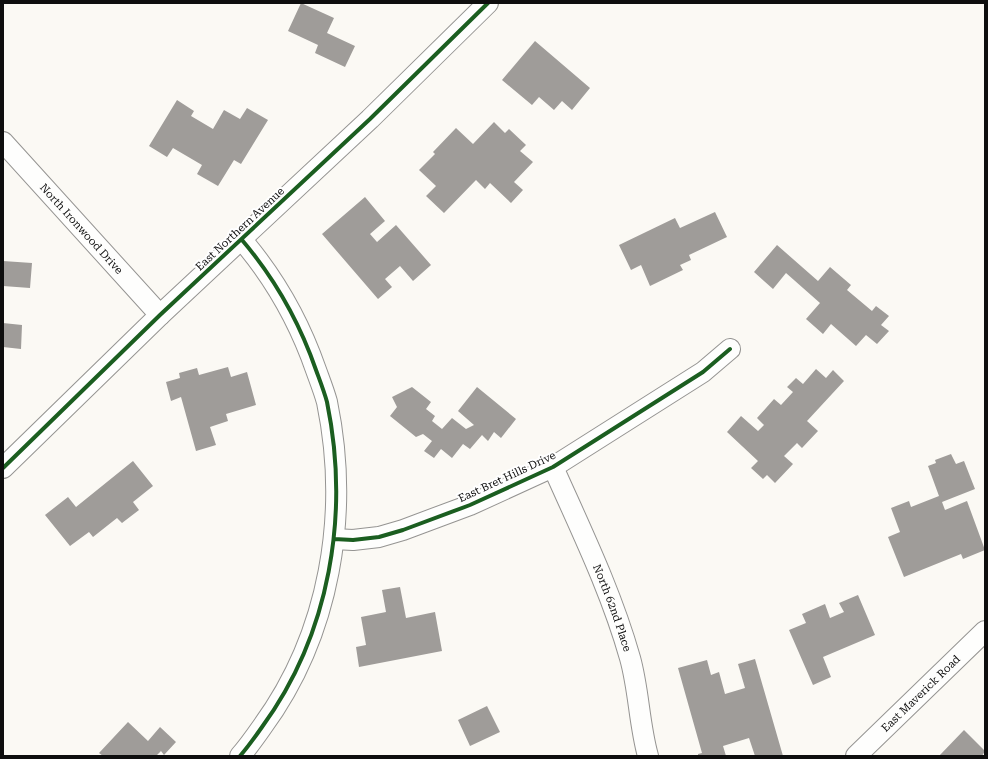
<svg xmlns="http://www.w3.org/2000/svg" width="988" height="759" font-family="'Roboto Serif',serif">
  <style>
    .building { fill: #9f9c99 }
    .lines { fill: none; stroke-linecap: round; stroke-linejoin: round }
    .street-casing { stroke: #959492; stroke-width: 22 }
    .street { stroke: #fefefd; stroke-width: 20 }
    .cycleway-casing { stroke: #fff; stroke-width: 6 }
    .cycleway { stroke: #1b5e20; stroke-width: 4 }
    .labels { text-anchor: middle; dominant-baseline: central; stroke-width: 4; stroke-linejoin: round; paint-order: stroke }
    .street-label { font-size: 11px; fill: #0e0e0e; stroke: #fff }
  </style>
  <rect width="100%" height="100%" fill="#fbf9f4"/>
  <!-- building -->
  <path class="building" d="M 301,3 L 334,18 L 327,33 L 355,46 L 345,67 L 315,53 L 318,45 L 288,31 Z
    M 535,41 L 590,88 L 572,110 L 562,101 L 554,110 L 539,97 L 532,105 L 502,80 Z
    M 177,100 L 194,111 L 191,116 L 213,129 L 224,110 L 240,119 L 247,108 L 268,120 L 241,164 L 234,160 L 218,186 L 197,174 L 202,165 L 173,148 L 167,157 L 149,146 Z
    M 494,122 L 505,133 L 509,129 L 526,145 L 520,151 L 533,162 L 514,182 L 523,190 L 511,203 L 490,183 L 485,189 L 476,180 L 444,213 L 426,196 L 436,186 L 419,170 L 435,154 L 433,152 L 456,128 L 473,144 Z
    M 365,197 L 385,221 L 370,234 L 377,242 L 396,225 L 431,265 L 413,281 L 400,266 L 385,279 L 392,287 L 378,299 L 322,234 Z
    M 715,212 L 727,237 L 689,255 L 691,260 L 680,265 L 683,270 L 650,286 L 641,265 L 631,270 L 619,245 L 675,218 L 680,228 Z
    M 777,245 L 818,281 L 830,267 L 851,285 L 847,290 L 872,311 L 876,306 L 889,316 L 881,325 L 889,331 L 877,344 L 866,335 L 856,346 L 831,324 L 823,334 L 806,319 L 820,303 L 786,273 L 773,289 L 754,272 Z
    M 3,261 L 32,263 L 30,288 L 3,286 Z
    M 3,323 L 22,325 L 21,349 L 3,347 Z
    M 228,367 L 231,377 L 247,372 L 256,405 L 226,414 L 228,421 L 210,427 L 216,445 L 196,451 L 181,397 L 171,401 L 166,382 L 180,378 L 179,373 L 197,368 L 199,375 Z
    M 816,369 L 826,378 L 833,370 L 844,381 L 807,421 L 818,431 L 802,448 L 797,443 L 784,456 L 793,464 L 775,483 L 767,475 L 763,479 L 751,468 L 758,461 L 727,432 L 741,416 L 758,431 L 764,425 L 757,418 L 774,399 L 781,405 L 793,392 L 787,387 L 796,378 L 803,384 Z
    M 412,387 L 431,402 L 426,409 L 435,416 L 432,421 L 442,429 L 452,418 L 466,429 L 474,425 L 458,411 L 477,387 L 516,419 L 501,438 L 494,432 L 488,441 L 482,435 L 470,449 L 463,444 L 452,458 L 441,449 L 434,458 L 424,451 L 432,441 L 423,434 L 416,437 L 390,416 L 397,407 L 392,397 Z
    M 951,454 L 956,464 L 964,461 L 975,489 L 942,502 L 945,510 L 967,501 L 985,550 L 963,559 L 961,554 L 904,577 L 888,537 L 900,532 L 891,508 L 909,501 L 911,507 L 939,496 L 928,466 L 936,463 L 935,460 Z
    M 133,461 L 153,486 L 133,502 L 139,510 L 122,523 L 117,518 L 93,537 L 89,532 L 70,546 L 45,515 L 68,497 L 76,507 Z
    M 400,587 L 406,618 L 435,612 L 442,651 L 359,667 L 356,647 L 366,645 L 361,617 L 386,612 L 382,590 Z
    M 858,595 L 875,635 L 823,657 L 831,677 L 813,685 L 789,630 L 806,623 L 802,614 L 825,604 L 830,618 L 844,612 L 839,603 Z
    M 755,659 L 783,756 L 755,756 L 749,738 L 723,746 L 726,756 L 698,756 L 698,754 L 702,753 L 678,668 L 707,660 L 711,675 L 719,672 L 725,694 L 745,688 L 738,664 Z
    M 487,706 L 500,732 L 470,746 L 458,720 Z
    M 128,722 L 148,741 L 160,727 L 176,742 L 164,755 L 161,751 L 156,756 L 103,756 L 99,753 Z
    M 964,730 L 985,751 L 982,756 L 939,756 Z"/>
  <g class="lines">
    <defs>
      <g id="street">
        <path id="s1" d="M 3,142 L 160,315"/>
        <path id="s2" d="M 553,467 C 581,530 611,591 630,658 C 639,690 639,724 648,756"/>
        <path d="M 3,468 L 160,315 L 370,119 L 488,3"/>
        <path d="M 334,539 L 353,540 L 379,537 L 403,530 L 470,505 L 553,467 L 703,372 L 730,349"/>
        <path d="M 240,756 C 248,747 255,737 262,727 C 330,634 350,514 327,402 C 324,391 320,381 316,370 C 299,321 276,280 242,240"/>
        <path id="s3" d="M 856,756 L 985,631"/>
      </g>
    </defs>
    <!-- street casing -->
    <use href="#street" class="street-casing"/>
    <!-- street -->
    <use href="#street" class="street"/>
    <defs>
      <path id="cycleway" d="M 3,468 L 160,315 L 370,119 L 488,3
        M 334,539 L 353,540 L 379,537 L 403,530 L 470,505 L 553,467 L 703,372 L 730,349
        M 240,756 C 248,747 255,737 262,727 C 330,634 350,514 327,402 C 324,391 320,381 316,370 C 299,321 276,280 242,240"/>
    </defs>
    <!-- cycleway casing -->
    <use href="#cycleway" class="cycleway-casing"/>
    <!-- cycleway -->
    <use href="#cycleway" class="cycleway"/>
  </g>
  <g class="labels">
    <!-- street labels -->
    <g class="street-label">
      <text stroke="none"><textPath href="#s1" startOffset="117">North Ironwood Drive</textPath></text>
      <text transform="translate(240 229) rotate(-43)">East Northern Avenue</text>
      <text transform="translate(507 477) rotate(-25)">East Bret Hills Drive</text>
      <text stroke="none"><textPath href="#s2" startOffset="153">North 62nd Place</textPath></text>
      <text stroke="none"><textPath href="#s3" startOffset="90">East Maverick Road</textPath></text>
    </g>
  </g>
  <!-- border -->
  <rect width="988" height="759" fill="none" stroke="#0e0e0e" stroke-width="8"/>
</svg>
